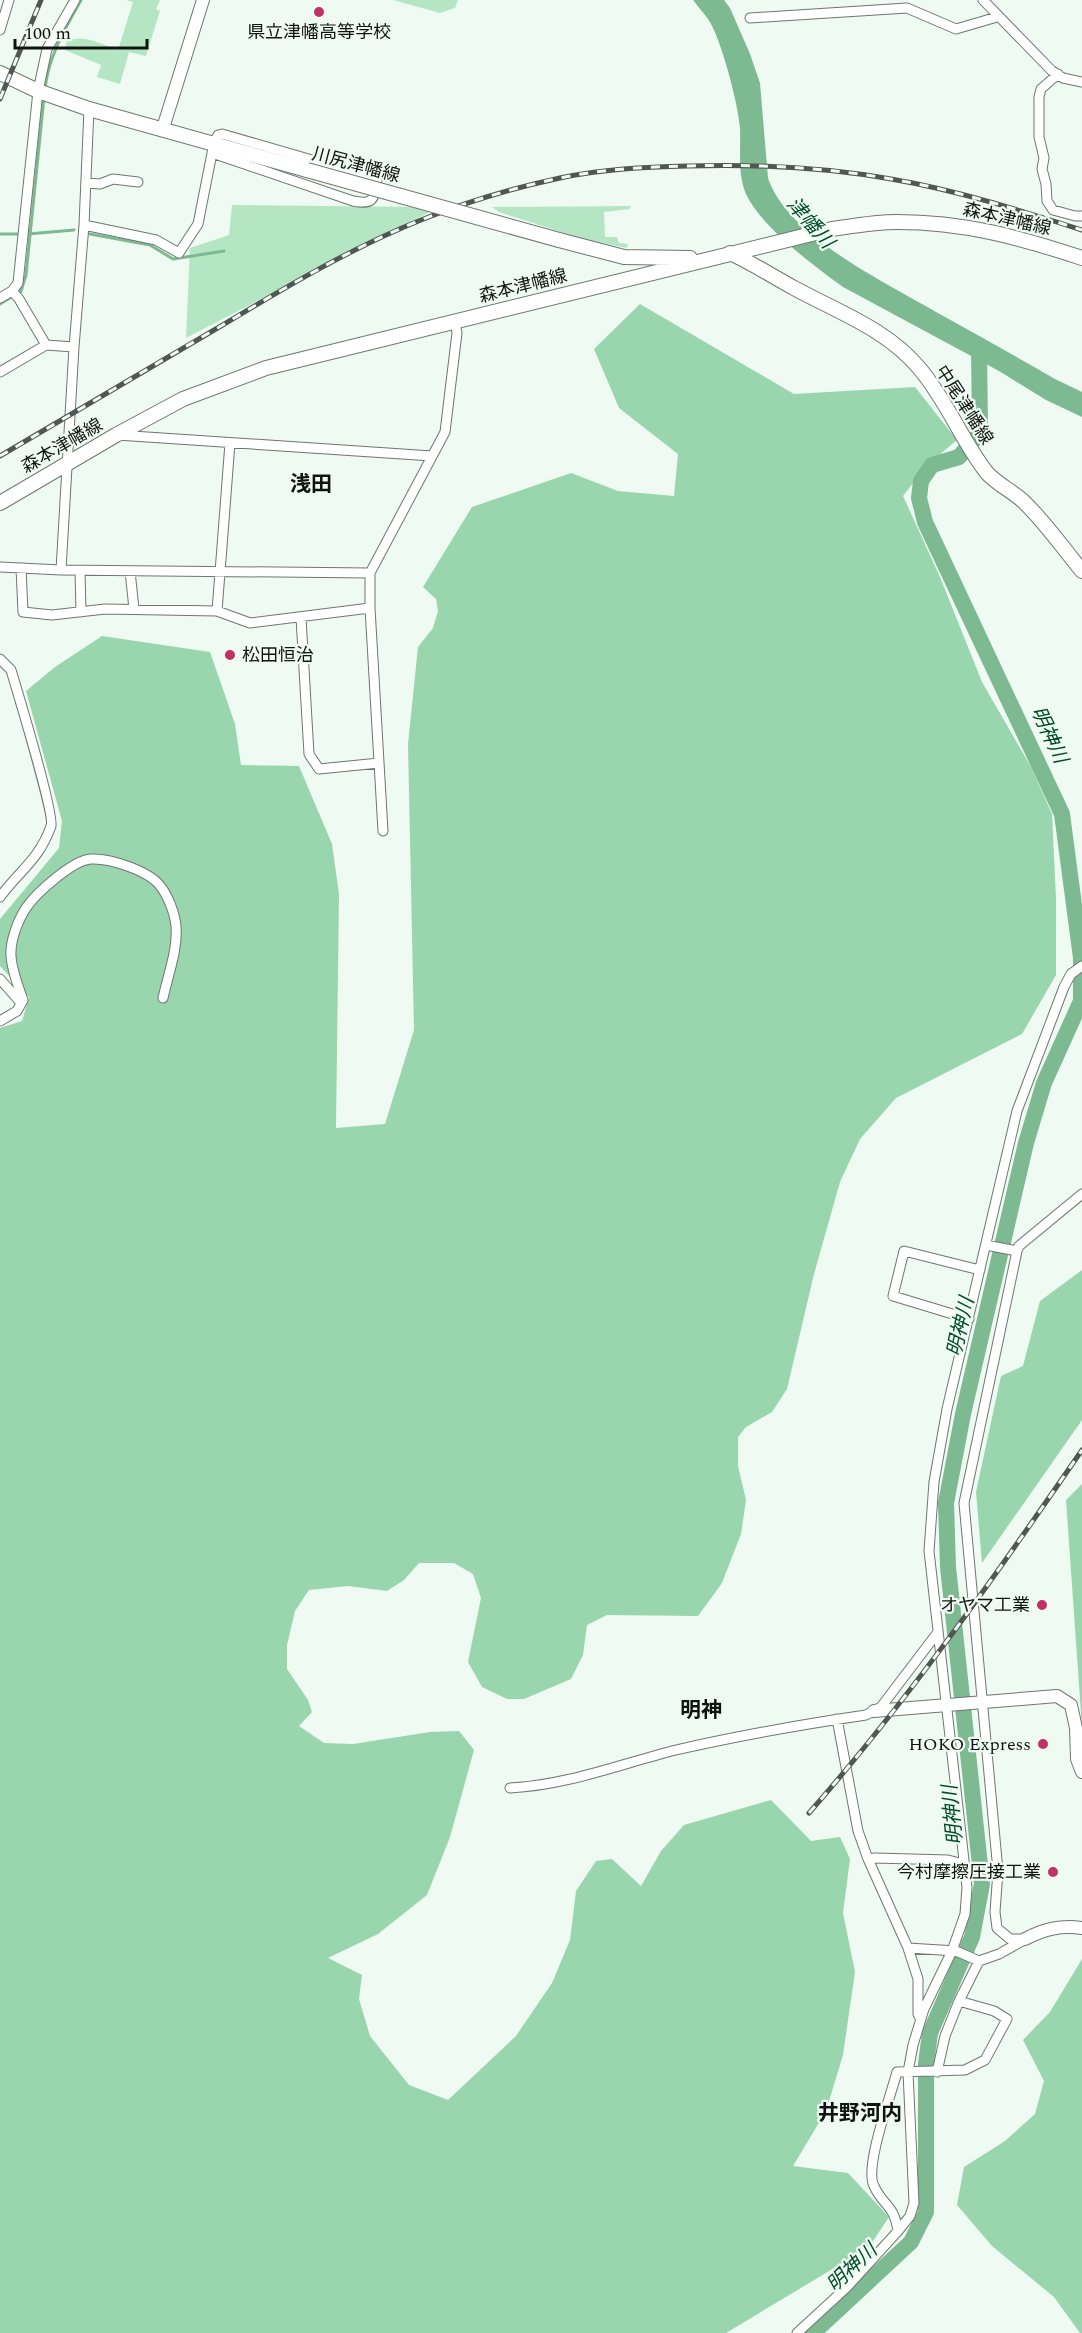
<svg xmlns="http://www.w3.org/2000/svg" width="1082" height="2333" font-family="Spectral,'Noto Sans JP',serif">
  <style>
    .green { fill: #b4e6c4 }
    .forest { fill: #99d6ad }
    .water { fill: #7db991 }
    .lines { fill: none; stroke-linecap: round; stroke-linejoin: round }
    .stream { stroke: #7db991; stroke-width: 3 }
    .river { stroke: #7db991; stroke-width: 16 }
    .minor-casing { stroke: #6d7770; stroke-width: 11 }
    .tertiary-casing { stroke: #6d7770; stroke-width: 14 }
    .secondary-casing { stroke: #6d7770; stroke-width: 16 }
    .minor { stroke: #fff; stroke-width: 9 }
    .tertiary { stroke: #fff; stroke-width: 12 }
    .secondary { stroke: #fff; stroke-width: 14 }
    .rail-casing { stroke: #505652; stroke-width: 5 }
    .rail { stroke: #effaf2; stroke-width: 3; stroke-dasharray: 9; stroke-linecap: butt }
    .secondary-bridge-casing { stroke: #6d7770; stroke-width: 16; stroke-linecap: butt }
    .secondary-bridge { stroke: #fff; stroke-width: 14 }
    .poi-dot { fill: #bf3263; stroke: #effaf2; stroke-width: 2 }
    .labels { text-anchor: middle; dominant-baseline: central; stroke-width: 4.5; stroke-linejoin: round; paint-order: stroke }
    .poi-label { font-size: 18px; fill: #101411; stroke: #effaf2; text-anchor: end }
    .street-label { font-size: 18px; fill: #101411; stroke: #effaf2 }
    .water-label { font-size: 20px; font-style: italic; fill: #004c28; stroke: #effaf2 }
    .quarter-label { font-size: 21px; font-weight: bold; fill: #101411; stroke: #effaf2 }
  </style>
  <rect width="100%" height="100%" fill="#effaf2"/>
  <!-- green -->
  <path class="green" d="M 126,0 L 160,0 L 156,9 L 160,11 L 146,56 L 129,52 L 120,84 L 97,77 L 101,65 L 65,50 L 67,41 C 85,34 100,44 118,50 L 133,2 Z
    M 393,0 L 458,0 L 455,8 L 440,13 Z
    M 232,205 L 418,207 L 430,212 L 186,338 L 190,248 L 229,235 Z
    M 631,206 L 630,209 L 604,212 L 605,237 L 617,237 L 619,243 L 628,244 L 627,248 L 583,239 L 499,212 L 492,207 Z"/>
  <!-- forest -->
  <path class="forest" d="M 640,304 L 794,394 L 915,387 L 957,440 L 927,465 L 903,496 L 940,577 L 982,682 L 1031,767 L 1052,814 L 1056,898 L 1056,975 L 1022,1034 L 896,1098 L 860,1139 L 840,1182 L 814,1274 L 787,1389 L 772,1412 L 746,1427 L 738,1437 L 738,1466 L 746,1500 L 741,1534 L 722,1583 L 698,1616 L 607,1615 L 587,1625 L 583,1655 L 571,1679 L 524,1699 L 507,1699 L 482,1687 L 468,1662 L 481,1598 L 473,1574 L 454,1563 L 419,1563 L 404,1580 L 387,1591 L 348,1586 L 309,1590 L 295,1611 L 287,1645 L 287,1669 L 308,1700 L 312,1712 L 299,1726 L 324,1743 L 353,1744 L 430,1732 L 459,1731 L 474,1750 L 450,1837 L 427,1895 L 378,1934 L 328,1958 L 362,1975 L 359,1999 L 370,2036 L 409,2085 L 448,2100 L 516,2036 L 552,1983 L 570,1940 L 576,1891 L 596,1861 L 612,1859 L 641,1886 L 661,1851 L 684,1825 L 771,1800 L 811,1841 L 840,1837 L 850,1859 L 843,1913 L 855,1972 L 843,2055 L 826,2111 L 793,2166 L 848,2173 L 889,2217 L 869,2247 L 726,2333 L 0,2333 L 0,1028 L 22,1021 L 29,997 L 0,966 L 0,919 L 59,848 L 62,821 L 26,691 L 55,667 L 102,636 L 210,652 L 235,724 L 241,765 L 299,766 L 332,844 L 339,894 L 336,1128 L 385,1124 L 414,1030 L 408,744 L 418,647 L 433,628 L 438,611 L 436,599 L 423,587 L 472,507 L 571,473 L 618,491 L 674,496 L 678,454 L 619,408 L 594,349 Z
    M 1082,1270 L 1082,1420 L 982,1563 L 976,1492 L 1001,1376 L 1023,1366 L 1040,1301 Z
    M 1082,1484 L 1082,1727 L 1066,1500 Z
    M 1082,1959 L 1082,2333 L 1080,2333 L 1054,2297 L 992,2246 L 957,2205 L 964,2167 L 1005,2141 L 1035,2114 L 1044,2081 L 1023,2040 L 1050,2012 Z"/>
  <!-- water -->
  <path class="water" d="M 693,0 L 724,0 L 730,8 L 750,54 L 760,83 L 768,178 C 787,236 885,282 936,312 C 976,334 1015,356 1055,379 L 1082,392 L 1082,417 L 1046,400 L 999,371 L 843,287 C 814,266 763,228 747,196 C 737,176 741,149 740,128 C 738,103 722,43 710,22 C 705,14 698,7 693,0 Z"/>
  <g class="lines">
    <!-- stream -->
    <path class="stream" d="M 45,90 C 48,57 65,29 81,0
      M 0,234 L 18,234
      M 28,234 L 74,230
      M 90,234 L 150,245 L 173,259 L 224,251
      M 0,304 L 21,291 L 26,275 L 44,97"/>
    <!-- river -->
    <path class="river" d="M 813,2333 L 911,2242 L 926,2212 L 926,2064 L 930,2033 L 972,1937 L 982,1884 L 948,1567 L 946,1503 L 963,1414 L 1026,1143 L 1044,1083 L 1081,1001 L 1081,958 L 1062,814 L 925,522 L 919,498 L 921,481 L 932,465 L 959,457 L 978,435 L 980,425 L 979,349"/>
    <defs>
      <path id="minor" d="M 983,0 L 1052,71 L 1063,78 L 1082,82
        M 750,18 L 907,8 L 956,29 L 997,17
        M 0,30 L 9,0
        M 1058,74 L 1041,89 L 1039,97 L 1039,137 L 1044,158 L 1042,169 L 1046,184 L 1047,201 L 1053,210 L 1075,216 L 1082,216
        M 86,183 L 100,184 L 113,179 L 138,182
        M 84,225 L 156,240 L 179,253 L 198,224 L 214,143 L 218,135 L 222,134 L 374,178 L 377,181 C 374,200 373,205 353,201 L 212,153
        M 12,291 L 19,299 L 46,345
        M 0,298 L 12,291 L 18,283 L 38,91 L 47,49 L 75,0
        M 0,372 L 46,345 L 74,347
        M 117,435 L 432,456
        M 0,567 L 61,570 L 370,573 L 445,432 L 457,333 L 455,322
        M 21,568 L 23,612 L 52,615 L 105,609 L 217,611 L 250,623 L 370,608
        M 61,570 L 74,347 L 84,225 L 89,109
        M 80,571 L 81,612
        M 130,571 L 134,609
        M 370,573 L 370,608 L 383,831
        M 217,611 L 230,443
        M 301,618 L 309,754 L 319,769 L 379,763
        M 0,659 L 11,670 C 17,690 55,816 51,826 C 39,860 20,870 0,897
        M 0,979 L 21,1003
        M 0,1021 L 17,1011 L 23,1000 C 18,986 12,971 11,956 C 10,941 18,920 26,908 C 36,893 73,860 91,859 C 110,858 150,871 161,887 C 168,896 175,914 176,926 C 178,949 168,975 163,998
        M 986,1245 L 1017,1251
        M 969,1319 L 893,1296 L 904,1251 L 980,1270
        M 837,1719 L 858,1831 L 868,1859 L 908,1948 L 956,1951 L 979,1961 L 999,1954 L 1024,1940
        M 510,1788 C 568,1785 620,1764 676,1750 C 737,1736 805,1724 866,1715 L 881,1707 L 938,1632
        M 868,1859 L 875,1858 L 948,1860 L 963,1864
        M 1025,1939 L 1010,1939 L 997,1928 L 995,1912 L 998,1871 L 964,1503 L 1017,1251 L 1019,1246 L 1082,1194
        M 908,1948 L 918,1979 L 918,2014 L 920,2018
        M 937,2072 L 945,2036 L 959,2001 L 979,1961
        M 898,2231 C 894,2204 883,2206 874,2186 C 864,2167 891,2095 897,2072 L 965,2070 L 985,2060 L 1007,2019 L 994,2011 L 959,2001
        M 797,2333 L 847,2287 L 898,2231 L 910,2216 L 914,2203 L 908,2072 L 913,2045 L 924,2009 L 952,1951 L 965,1914 L 967,1887 L 929,1551 L 934,1482 L 947,1409 L 1017,1111 L 1064,987 L 1071,974 L 1082,966"/>
      <path id="tertiary" d="M 163,128 L 203,0
        M 874,1711 L 1057,1696 L 1071,1705 L 1076,1728 L 1077,1759 L 1082,1772
        M 1025,1939 C 1044,1929 1061,1925 1082,1928"/>
      <path id="secondary" d="M 0,73 L 38,91 L 89,109 L 307,170
        M 559,240 L 624,257 L 690,258
        M 730,253 C 752,263 772,276 794,288 C 838,312 887,329 920,369 C 947,401 962,441 987,473 C 997,484 1012,491 1023,501 C 1045,522 1063,548 1082,571
        M 0,503 L 116,435 L 183,399 L 266,368 L 832,229 C 853,226 875,222 897,222 C 963,222 1019,237 1082,258"/>
    </defs>
    <!-- minor casing -->
    <use href="#minor" class="minor-casing"/>
    <!-- tertiary casing -->
    <use href="#tertiary" class="tertiary-casing"/>
    <!-- secondary casing -->
    <use href="#secondary" class="secondary-casing"/>
    <!-- minor -->
    <use href="#minor" class="minor"/>
    <!-- tertiary -->
    <use href="#tertiary" class="tertiary"/>
    <!-- secondary -->
    <use href="#secondary" class="secondary"/>
    <defs>
      <path id="rail" d="M 0,99 L 41,0
        M 0,456 C 74,413 147,369 221,326 C 286,287 351,248 421,220 C 466,202 513,188 560,178 C 602,169 645,167 688,166 C 756,164 823,167 891,179 C 956,190 1019,210 1082,230
        M 809,1813 C 909,1699 996,1575 1082,1450"/>
    </defs>
    <!-- rail casing -->
    <use href="#rail" class="rail-casing"/>
    <!-- rail -->
    <use href="#rail" class="rail"/>
    <defs>
      <path id="secondary-bridge" d="M 307,170 L 559,240"/>
    </defs>
    <!-- secondary-bridge casing -->
    <use href="#secondary-bridge" class="secondary-bridge-casing"/>
    <!-- secondary-bridge -->
    <use href="#secondary-bridge" class="secondary-bridge"/>
  </g>
  <!-- markers -->
  <g class="poi-dot">
    <circle cx="319" cy="12" r="6"/>
    <circle cx="230" cy="655" r="6"/>
    <circle cx="1042" cy="1605" r="6"/>
    <circle cx="1043" cy="1744" r="6"/>
    <circle cx="1053" cy="1872" r="6"/>
  </g>
  <g class="labels">
    <!-- poi labels -->
    <g class="poi-label">
      <text x="319" y="32" text-anchor="middle">県立津幡高等学校</text>
      <text x="242" y="655" text-anchor="start">松田恒治</text>
      <text x="1030" y="1605">オヤマ工業</text>
      <text x="1031" y="1744">HOKO Express</text>
      <text x="1041" y="1872">今村摩擦圧接工業</text>
    </g>
    <!-- street labels -->
    <g class="street-label">
      <text transform="translate(356 165) rotate(15)">川尻津幡線</text>
      <text transform="translate(1007 219) rotate(13)">森本津幡線</text>
      <text transform="translate(523 286) rotate(-14)">森本津幡線</text>
      <text transform="translate(964 405) rotate(57)">中尾津幡線</text>
      <text transform="translate(62 446) rotate(-30)">森本津幡線</text>
    </g>
    <!-- water labels -->
    <g class="water-label">
      <text transform="translate(810 223) rotate(49)">津幡川</text>
      <text transform="translate(1049 735) rotate(65)">明神川</text>
      <text transform="translate(961 1327) rotate(-77)">明神川</text>
      <text transform="translate(953 1815) rotate(-96)">明神川</text>
      <text transform="translate(852 2268) rotate(-43)">明神川</text>
    </g>
    <!-- quarter labels -->
    <g class="quarter-label">
      <text x="311" y="485">浅田</text>
      <text x="701" y="1711">明神</text>
      <text x="860" y="2114">井野河内</text>
    </g>
  </g>
  <!-- scale -->
  <path d="M15 39v9h132v-9" fill="none" stroke="#101411" stroke-width="3"/>
  <text x="24" y="39" font-size="18" fill="#101411" stroke="#effaf2" stroke-width="4.5" paint-order="stroke">100 m</text>
</svg>
